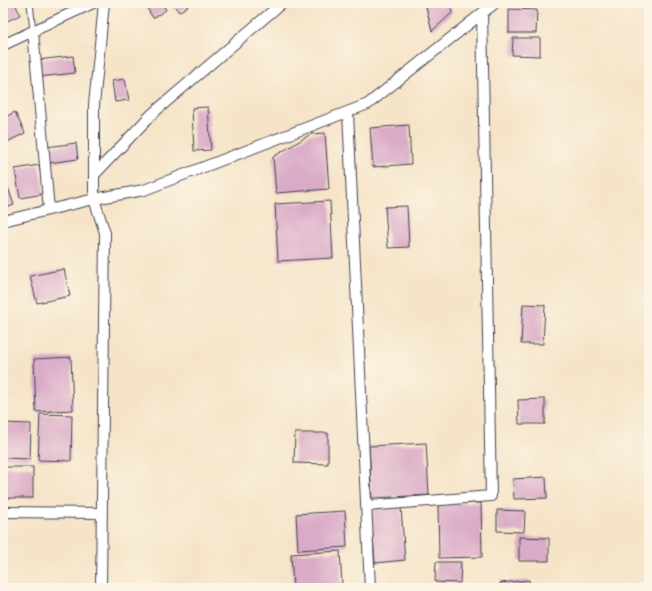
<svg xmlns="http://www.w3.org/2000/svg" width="652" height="591" font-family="Kalam,sans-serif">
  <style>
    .building { fill: #daabc7 }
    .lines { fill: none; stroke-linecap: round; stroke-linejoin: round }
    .service-casing { stroke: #423f50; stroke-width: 7 }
    .minor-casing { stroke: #423f50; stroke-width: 12 }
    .service { stroke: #fff; stroke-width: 5 }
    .minor { stroke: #fff; stroke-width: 10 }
  </style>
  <rect width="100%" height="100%" fill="#fcf5e5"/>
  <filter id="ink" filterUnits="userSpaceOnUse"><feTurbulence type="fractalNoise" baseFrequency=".025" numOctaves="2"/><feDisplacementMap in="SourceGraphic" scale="8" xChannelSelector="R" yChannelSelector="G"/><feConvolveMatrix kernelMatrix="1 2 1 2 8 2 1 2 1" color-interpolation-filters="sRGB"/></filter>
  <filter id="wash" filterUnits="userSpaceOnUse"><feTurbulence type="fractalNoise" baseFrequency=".012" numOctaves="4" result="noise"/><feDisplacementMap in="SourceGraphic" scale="16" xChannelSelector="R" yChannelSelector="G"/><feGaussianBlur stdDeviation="0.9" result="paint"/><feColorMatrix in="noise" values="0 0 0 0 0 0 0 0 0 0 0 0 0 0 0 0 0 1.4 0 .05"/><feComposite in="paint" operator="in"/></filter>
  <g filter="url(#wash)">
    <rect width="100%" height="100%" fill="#f5e4c8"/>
    <g id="blocks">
      <!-- building -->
      <path class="building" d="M 15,3 L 20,15 L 3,23 L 3,8 Z
        M 144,3 L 162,3 L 166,10 L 153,18 Z
        M 172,3 L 192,3 L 179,12 Z
        M 425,3 L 450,3 L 452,13 L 432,31 Z
        M 509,9 L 537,10 L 536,33 L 509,33 Z
        M 513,38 L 540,38 L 540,56 L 512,55 Z
        M 73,56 L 75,73 L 38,77 L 37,60 Z
        M 125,79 L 129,100 L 115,102 L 112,81 Z
        M 208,107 L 211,150 L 194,151 L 192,108 Z
        M 15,112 L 25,133 L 3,144 L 3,118 Z
        M 409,125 L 411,164 L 373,167 L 370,128 Z
        M 325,133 L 329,189 L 276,193 L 273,157 L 311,134 Z
        M 76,143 L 78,159 L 49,163 L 47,147 Z
        M 39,165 L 44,194 L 20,198 L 15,169 Z
        M 3,173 L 14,205 L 3,209 Z
        M 330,201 L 333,258 L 278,261 L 275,204 Z
        M 407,206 L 409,247 L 388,248 L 385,207 Z
        M 64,269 L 70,296 L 37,303 L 30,276 Z
        M 523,304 L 545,305 L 543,344 L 521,344 Z
        M 71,357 L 73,410 L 36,412 L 34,359 Z
        M 545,399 L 545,424 L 519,424 L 518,400 Z
        M 40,414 L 72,415 L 71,461 L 38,460 Z
        M 3,423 L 31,424 L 30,459 L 3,458 Z
        M 295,433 L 328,433 L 328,464 L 294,463 Z
        M 426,443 L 429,495 L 372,498 L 369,446 Z
        M 3,467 L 33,467 L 33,498 L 3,498 Z
        M 546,477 L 547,498 L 514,499 L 513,479 Z
        M 438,503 L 481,503 L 482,557 L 439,558 Z
        M 401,507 L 405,560 L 375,563 L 371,509 Z
        M 497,510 L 525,511 L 524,532 L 497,531 Z
        M 345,511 L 347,547 L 298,550 L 296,514 Z
        M 519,537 L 549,538 L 549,561 L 519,561 Z
        M 340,551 L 342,586 L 293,588 L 291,554 Z
        M 436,562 L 461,562 L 460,583 L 435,582 Z
        M 529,580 L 530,588 L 501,588 L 500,583 Z"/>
    </g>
  </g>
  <g filter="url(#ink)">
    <use href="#blocks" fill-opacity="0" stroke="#423f50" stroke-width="1"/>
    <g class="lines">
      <defs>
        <path id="service" d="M 30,3 L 33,31"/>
        <path id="minor" d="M 33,31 L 49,210
          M 3,45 L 93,3
          M 348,112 L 370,588
          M 94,175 L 152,114 L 282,3
          M 3,221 L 94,199 L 144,190 L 368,104 L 495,3
          M 366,506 L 491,496 L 482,13
          M 3,512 L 102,513
          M 101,588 L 105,233 L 94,199 L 94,105 L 104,3"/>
      </defs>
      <!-- service casing -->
      <use href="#service" class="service-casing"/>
      <!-- minor casing -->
      <use href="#minor" class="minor-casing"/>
      <!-- service -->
      <use href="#service" class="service"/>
      <!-- minor -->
      <use href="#minor" class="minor"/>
    </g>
  </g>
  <!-- margin -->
  <rect width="652" height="591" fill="none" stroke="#fcf5e5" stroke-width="16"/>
</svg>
